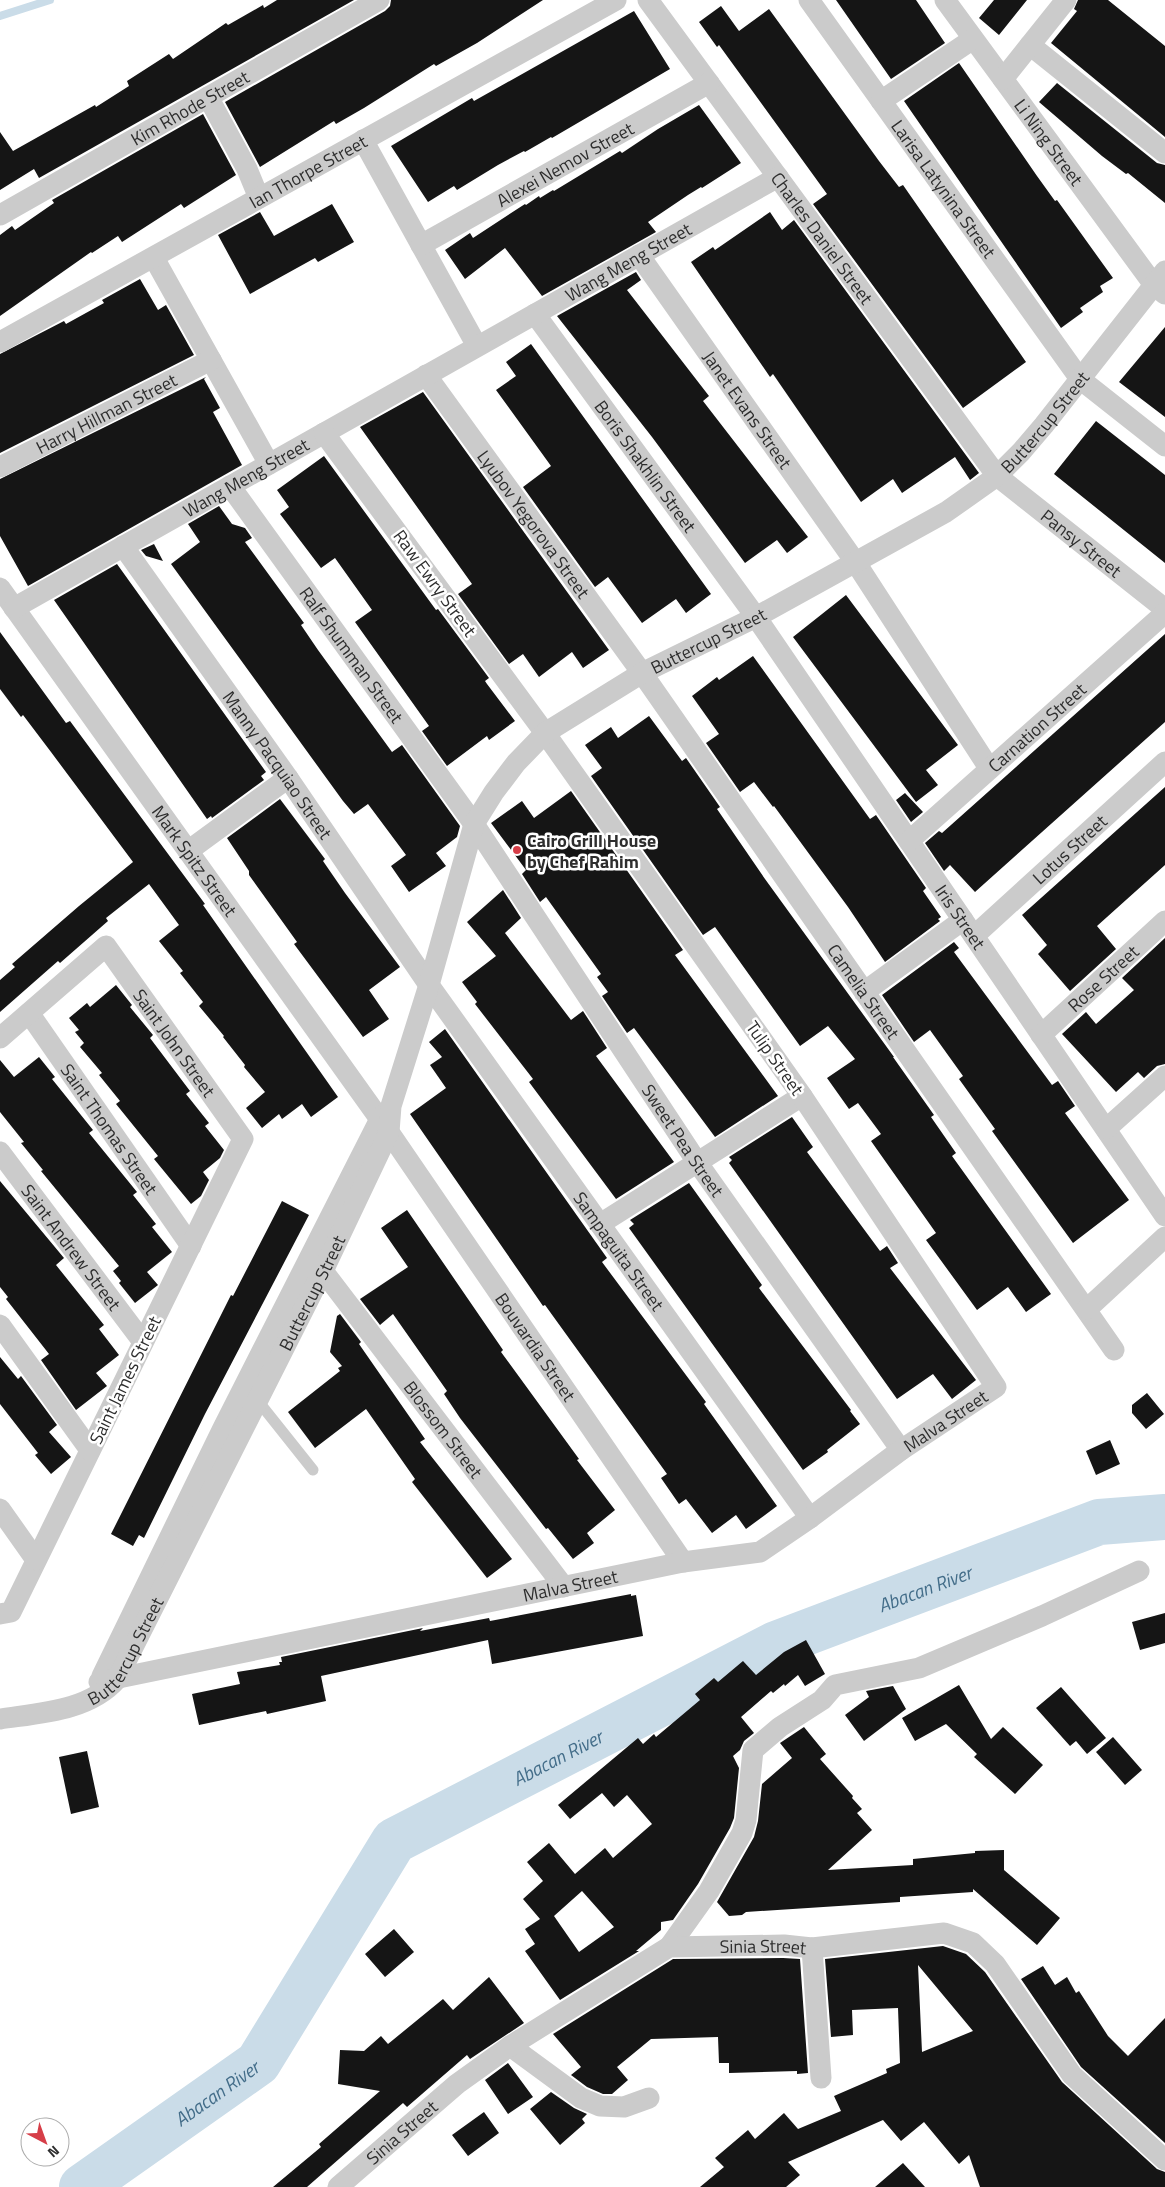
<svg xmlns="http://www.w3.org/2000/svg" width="1165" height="2187" font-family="'Titillium Web',sans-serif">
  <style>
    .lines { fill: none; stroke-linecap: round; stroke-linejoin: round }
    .stream { stroke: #cadce8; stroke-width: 8 }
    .river { stroke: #cadce8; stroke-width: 46 }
    .building { fill: #151515; fill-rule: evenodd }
    .lane { stroke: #cbcbcb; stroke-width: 11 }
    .street { stroke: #cbcbcb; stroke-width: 21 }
    .poi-dot { fill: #d63e48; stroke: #fff; stroke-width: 2 }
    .labels { text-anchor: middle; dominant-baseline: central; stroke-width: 5; stroke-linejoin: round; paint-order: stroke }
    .street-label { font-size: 18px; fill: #2e2e2e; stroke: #fff }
    .poi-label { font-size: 18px; font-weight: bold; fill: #2e2e2e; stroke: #fff; text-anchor: start }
    .water-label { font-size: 19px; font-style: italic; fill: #436d89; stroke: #fff }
  </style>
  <rect width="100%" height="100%" fill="#fff"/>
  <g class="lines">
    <!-- stream -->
    <path class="stream" d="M 0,16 L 50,0"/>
    <!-- river -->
    <path class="river" id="s1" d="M 82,2187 L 258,2063 L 394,1841 L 776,1644 L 1099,1522 L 1165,1517"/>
  </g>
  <!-- building -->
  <path class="building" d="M 277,0 L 354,0 L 39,178 L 34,169 L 0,190 L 0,132 L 13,151 L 95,105 L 96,107 L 129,86 L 127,81 L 169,54 L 173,59 L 226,23 L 228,25 L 263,5 L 264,8 Z
    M 391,0 L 543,0 L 477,43 L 436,66 L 434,64 L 364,108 L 336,124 L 334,121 L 260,167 L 225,102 L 385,11 L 390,6 Z
    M 836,0 L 916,0 L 945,43 L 891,79 Z
    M 994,0 L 1027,0 L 999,35 L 979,18 Z
    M 1078,0 L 1108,0 L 1165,46 L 1165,137 L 1051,43 L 1077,11 L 1074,9 Z
    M 721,6 L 739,31 L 769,9 L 879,161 L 899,187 L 903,185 L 1026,362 L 963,408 L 813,204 L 827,194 L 719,45 L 717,47 L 699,22 Z
    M 634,11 L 670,69 L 552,138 L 551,137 L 525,152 L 524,151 L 498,165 L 457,190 L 454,186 L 428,202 L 391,146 L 472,98 L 474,101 Z
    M 959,63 L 1037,176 L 1055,201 L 1057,200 L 1113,278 L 1100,286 L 1103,292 L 1080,308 L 1083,312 L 1061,328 L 904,101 Z
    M 1057,83 L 1157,163 L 1165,165 L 1165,203 L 1128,173 L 1126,174 L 1102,156 L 1039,102 Z
    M 699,105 L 741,163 L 702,188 L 701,187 L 688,195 L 648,222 L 656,232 L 542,296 L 505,248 L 465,279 L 445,250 L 470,233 L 473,238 L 525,204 L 526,205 L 539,196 L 540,198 L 553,190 L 554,191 L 620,151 L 622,153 L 658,129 Z
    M 203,114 L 236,175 L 184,208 L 181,204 L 122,242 L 118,236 L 92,253 L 91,252 L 0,316 L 0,235 L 12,226 L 15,230 L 54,203 L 52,200 Z
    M 332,204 L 354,242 L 318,262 L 315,258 L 250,294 L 218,235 L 260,212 L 274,236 Z
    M 770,212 L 782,230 L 794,220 L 979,473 L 970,480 L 955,457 L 902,493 L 893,479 L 861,502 L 773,374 L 770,377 L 691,262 L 713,247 L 715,250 Z
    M 636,272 L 641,280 L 627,290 L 709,396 L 703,401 L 808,537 L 787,553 L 777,540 L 745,563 L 652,437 L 557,316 Z
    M 140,279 L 158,310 L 166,305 L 194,355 L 0,453 L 0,354 L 64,321 L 66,324 L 104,303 L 102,300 Z
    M 1165,327 L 1165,417 L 1119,382 Z
    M 531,344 L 711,594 L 686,613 L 676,599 L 642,623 L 608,577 L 595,587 L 523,487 L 551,466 L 496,390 L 516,376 L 506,362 Z
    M 206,377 L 204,379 L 220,408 L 213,412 L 242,465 L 28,586 L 0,536 L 0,479 Z
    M 423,392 L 609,650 L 583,668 L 572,652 L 539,677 L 523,654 L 509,664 L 458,594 L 472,584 L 360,427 Z
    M 1096,421 L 1165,475 L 1165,563 L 1054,474 Z
    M 324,456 L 436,610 L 438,609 L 489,678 L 485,681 L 487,684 L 515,721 L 489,740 L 487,736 L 447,766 L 422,731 L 429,726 L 355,622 L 372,610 L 335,558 L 321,568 L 280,514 L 289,507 L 277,490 Z
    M 219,506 L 232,524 L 245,528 L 252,538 L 245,542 L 304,623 L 301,625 L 318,650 L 392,752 L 402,745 L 460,826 L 457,837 L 436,853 L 446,866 L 409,892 L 391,866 L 406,855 L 368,804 L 354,814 L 343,801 L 171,564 L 200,542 L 188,524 Z
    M 154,544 L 163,561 L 146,556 L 141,550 Z
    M 117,564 L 266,772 L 261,776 L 264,780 L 212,818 L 211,816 L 207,819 L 54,600 Z
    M 846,595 L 958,745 L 926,770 L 938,785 L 916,802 L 793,637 Z
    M 0,632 L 66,723 L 70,721 L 205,904 L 203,905 L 338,1097 L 311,1117 L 302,1104 L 282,1119 L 279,1114 L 262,1128 L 246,1108 L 265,1092 L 244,1067 L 245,1065 L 223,1037 L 224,1036 L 199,1006 L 203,1002 L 180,973 L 183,971 L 159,941 L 179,925 L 149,884 L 106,918 L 108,921 L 60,963 L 58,961 L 0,1012 L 0,980 L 15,967 L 12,964 L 79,906 L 133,862 L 51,752 L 23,715 L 21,717 L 0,689 Z
    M 1165,634 L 1165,722 L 975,892 L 950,865 L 944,871 L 925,843 L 939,831 L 942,833 Z
    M 753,656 L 870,819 L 876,815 L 926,888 L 923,891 L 941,917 L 938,919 L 940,921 L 885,962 L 848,907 L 774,806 L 773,807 L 754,782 L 740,792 L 706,743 L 719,734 L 692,696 L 717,677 L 719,680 Z
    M 649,716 L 682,761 L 686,758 L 720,807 L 717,809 L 765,879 L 894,1057 L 893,1057 L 934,1115 L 931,1117 L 956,1153 L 952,1156 L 1051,1294 L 1026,1312 L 1008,1287 L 977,1310 L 926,1240 L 936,1233 L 871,1141 L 881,1134 L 858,1103 L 849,1109 L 827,1078 L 855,1059 L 828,1026 L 800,1046 L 715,927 L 703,935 L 591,776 L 602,768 L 585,745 L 611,727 L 618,738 Z
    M 1165,787 L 1165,865 L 1097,926 L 1116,949 L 1070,991 L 1038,954 L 1047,945 L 1022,915 Z
    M 571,791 L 683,950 L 675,955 L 778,1096 L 715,1137 L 634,1028 L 627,1033 L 602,996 L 608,992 L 597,977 L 601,974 L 546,897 L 540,902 L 522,874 L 526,870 L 491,823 L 522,801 L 534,818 Z
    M 905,793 L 923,812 L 911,822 L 896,800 Z
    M 280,799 L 325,859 L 323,861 L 345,893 L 400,967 L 369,990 L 389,1019 L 363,1037 L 294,944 L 297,942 L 249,875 L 249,871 L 227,838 Z
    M 503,890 L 521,918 L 505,933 L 571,1020 L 583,1011 L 607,1048 L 596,1056 L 674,1162 L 616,1199 L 529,1082 L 533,1079 L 475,1004 L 477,1002 L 462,982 L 496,956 L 467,922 Z
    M 1165,938 L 1165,1064 L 1157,1066 L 1144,1078 L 1138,1072 L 1116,1092 L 1062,1034 L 1086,1012 L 1096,1024 L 1134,990 L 1122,978 Z
    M 954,942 L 959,948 L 954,952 L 1052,1085 L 1058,1081 L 1075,1106 L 1065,1113 L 1129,1200 L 1073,1243 L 992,1131 L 995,1129 L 959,1079 L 963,1076 L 930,1030 L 914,1042 L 882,995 Z
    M 116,985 L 132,1005 L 130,1007 L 153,1035 L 150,1038 L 190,1091 L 186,1094 L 209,1123 L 205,1126 L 224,1150 L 220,1158 L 203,1172 L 209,1180 L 201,1196 L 191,1204 L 154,1159 L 158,1156 L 116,1104 L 120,1101 L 99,1075 L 102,1073 L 80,1047 L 84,1043 L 75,1032 L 79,1030 L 69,1018 L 87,1003 L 90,1007 Z
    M 445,1029 L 607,1258 L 602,1262 L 706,1402 L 704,1404 L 777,1506 L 746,1529 L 736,1515 L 712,1533 L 686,1499 L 679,1504 L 661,1478 L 667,1474 L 545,1305 L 543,1306 L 410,1114 L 446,1088 L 430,1065 L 442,1057 L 429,1042 Z
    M 39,1057 L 55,1077 L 52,1079 L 93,1130 L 89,1133 L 137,1192 L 133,1195 L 156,1224 L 152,1227 L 172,1252 L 147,1272 L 158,1285 L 135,1303 L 119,1283 L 121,1281 L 113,1271 L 119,1266 L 41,1171 L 43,1170 L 21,1143 L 24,1142 L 0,1112 L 0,1060 L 14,1077 Z
    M 792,1117 L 813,1147 L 807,1152 L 880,1251 L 887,1246 L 898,1263 L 890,1268 L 976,1380 L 952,1399 L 933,1374 L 897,1399 L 729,1163 L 732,1160 L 729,1157 Z
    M 0,1181 L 64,1258 L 56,1265 L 104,1325 L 99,1329 L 119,1355 L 96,1373 L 107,1386 L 76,1410 L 41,1360 L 49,1354 L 6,1299 L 8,1297 L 0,1287 Z
    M 689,1183 L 762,1285 L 759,1288 L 851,1410 L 850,1411 L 860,1424 L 827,1450 L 828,1452 L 803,1470 L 629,1228 L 634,1224 L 630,1220 Z
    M 282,1201 L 309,1215 L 205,1414 L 144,1538 L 139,1535 L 133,1546 L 111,1534 L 231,1295 L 233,1296 Z
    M 407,1210 L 503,1350 L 501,1352 L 579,1459 L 577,1460 L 615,1510 L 587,1533 L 594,1543 L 573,1559 L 548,1528 L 546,1529 L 460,1418 L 444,1394 L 447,1391 L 393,1314 L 380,1325 L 360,1299 L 408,1267 L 381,1228 Z
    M 340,1314 L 361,1342 L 359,1344 L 425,1439 L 420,1442 L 512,1559 L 487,1578 L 412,1482 L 415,1479 L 366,1409 L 315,1448 L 288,1412 L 340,1371 L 338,1368 L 342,1366 L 330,1352 L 337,1316 Z
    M 0,1357 L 18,1379 L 21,1376 L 57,1425 L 49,1432 L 71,1457 L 51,1474 L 35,1455 L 38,1453 L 0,1404 Z
    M 1147,1393 L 1164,1414 L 1146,1429 L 1132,1413 L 1132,1405 Z
    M 1110,1440 L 1120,1464 L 1096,1475 L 1086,1451 Z
    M 631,1594 L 631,1596 L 636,1595 L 643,1636 L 492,1664 L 488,1640 L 321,1676 L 326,1701 L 267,1714 L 266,1711 L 199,1725 L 192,1694 L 240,1684 L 237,1672 L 280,1665 L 279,1662 L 282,1662 L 281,1657 L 423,1628 L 420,1631 L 489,1618 L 490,1621 Z
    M 1165,1613 L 1165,1643 L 1140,1650 L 1132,1622 Z
    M 806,1640 L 825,1674 L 805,1686 L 798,1675 L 785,1686 L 784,1684 L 773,1693 L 771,1691 L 741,1717 L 754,1733 L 744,1741 L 740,1750 L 733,1756 L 739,1768 L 734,1818 L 730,1828 L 698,1884 L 673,1920 L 661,1922 L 661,1930 L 636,1951 L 639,1951 L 560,2000 L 525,1951 L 535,1944 L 525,1929 L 540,1919 L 523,1899 L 543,1881 L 527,1862 L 549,1843 L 575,1874 L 605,1848 L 613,1858 L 652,1824 L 627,1795 L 614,1807 L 602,1793 L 570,1819 L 558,1805 L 638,1738 L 643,1744 L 654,1734 L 656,1737 L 700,1700 L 695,1694 L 714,1678 L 718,1682 L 743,1661 L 756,1675 L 784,1652 ZM 582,1891 L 614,1927 L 579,1952 L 554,1916 Z
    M 959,1685 L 991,1739 L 1003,1727 L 1043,1765 L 1015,1794 L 974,1757 L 977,1754 L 946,1724 L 915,1741 L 902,1718 Z
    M 893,1686 L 906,1709 L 864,1741 L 845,1715 L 869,1697 L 866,1691 Z
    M 1061,1687 L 1106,1738 L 1087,1754 L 1076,1741 L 1070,1746 L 1036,1708 Z
    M 804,1727 L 826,1754 L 820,1759 L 853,1796 L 852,1798 L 862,1809 L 857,1813 L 872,1830 L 828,1870 L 913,1865 L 913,1859 L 975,1853 L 975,1851 L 1004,1850 L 1004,1870 L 1060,1918 L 1037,1945 L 973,1889 L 973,1892 L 900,1897 L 900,1902 L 746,1912 L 742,1915 L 729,1916 L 717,1902 L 754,1837 L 758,1821 L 762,1784 L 792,1758 L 780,1743 Z
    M 1113,1737 L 1142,1770 L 1125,1785 L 1096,1752 Z
    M 87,1751 L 99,1807 L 71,1814 L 59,1757 Z
    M 394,1929 L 414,1952 L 385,1977 L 365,1954 Z
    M 943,1946 L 966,1954 L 985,1972 L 1062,2082 L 1157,2169 L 1165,2172 L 1165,2187 L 980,2187 L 969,2155 L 959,2164 L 924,2122 L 901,2141 L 883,2120 L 788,2162 L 800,2175 L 786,2187 L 700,2187 L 724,2167 L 715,2158 L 748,2130 L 755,2139 L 784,2113 L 798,2129 L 841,2111 L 834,2096 L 887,2073 L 886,2069 L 900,2063 L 898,2008 L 852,2010 L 853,2035 L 831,2037 L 825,1959 ZM 918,1965 L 973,2031 L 922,2052 Z
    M 783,1958 L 800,1959 L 808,2073 L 797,2074 L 797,2071 L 729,2073 L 729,2063 L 719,2063 L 718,2037 L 651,2039 L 617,2067 L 628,2080 L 612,2094 L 603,2094 L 587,2087 L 571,2075 L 581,2067 L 553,2034 L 673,1959 Z
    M 1043,1966 L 1055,1985 L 1067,1977 L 1076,1993 L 1079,1991 L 1108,2036 L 1128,2056 L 1165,2018 L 1165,2143 L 1081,2067 L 1021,1979 Z
    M 489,1977 L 524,2023 L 470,2059 L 467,2055 L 407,2107 L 403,2103 L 307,2187 L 273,2187 L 321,2147 L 319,2144 L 380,2091 L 338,2084 L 340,2050 L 364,2051 L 381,2036 L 388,2044 L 443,1999 L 453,2010 Z
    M 508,2063 L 533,2097 L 508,2114 L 485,2080 Z
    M 551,2092 L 574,2108 L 587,2114 L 582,2119 L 585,2123 L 560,2145 L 530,2109 Z
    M 484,2112 L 499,2133 L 468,2156 L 452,2135 Z
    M 903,2163 L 925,2187 L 875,2187 Z"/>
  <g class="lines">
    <!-- lane -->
    <path class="lane" d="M 258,1401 L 313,1470"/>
    <!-- street -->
    <g class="street">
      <path id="s2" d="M 648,0 L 997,476 L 1165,609"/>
      <path id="s3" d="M 809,0 L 1080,379 L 1165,446"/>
      <path id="s4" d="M 945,0 L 1154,285 L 1165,294"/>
      <path d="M 1030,45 L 1165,153"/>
      <path d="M 1003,79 L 1066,0"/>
      <path d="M 208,97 L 247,169 L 259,198"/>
      <path d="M 881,101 L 973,39"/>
      <path d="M 363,140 L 477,346"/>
      <path id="s5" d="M 0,215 L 379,0"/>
      <path id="s6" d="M 421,245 L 709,83"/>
      <path id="s7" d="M 639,255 L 856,563 L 989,768"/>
      <path d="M 154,258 L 269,464"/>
      <path id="s8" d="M 535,314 L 756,617 L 1165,1216"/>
      <path id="s9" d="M 0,342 L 616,0"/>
      <path id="s10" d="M 426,375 L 642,673 L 1114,1350"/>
      <path id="s11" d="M 0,467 L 211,360"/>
      <path id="s12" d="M 230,486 L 474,824 L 697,1162 L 901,1450"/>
      <path id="s13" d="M 123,546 L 288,778 L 429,985 L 810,1518"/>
      <path id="s14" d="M 0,588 L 389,1132 L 683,1562"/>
      <path id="s15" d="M 14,608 L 778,177"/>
      <path id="s16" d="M 909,841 L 1165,613"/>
      <path d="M 188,851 L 288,778"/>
      <path id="s17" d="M 974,936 L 1165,762"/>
      <path d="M 864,992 L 963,920"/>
      <path id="s18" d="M 29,1013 L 191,1246"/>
      <path id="s19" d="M 1041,1035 L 1165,921"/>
      <path id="s20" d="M 0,1038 L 106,946 L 243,1139 L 11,1612 L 0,1614"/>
      <path d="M 1106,1129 L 1165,1076"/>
      <path id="s21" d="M 0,1152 L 143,1342"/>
      <path d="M 600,1224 L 802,1096"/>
      <path id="s22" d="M 323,1271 L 564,1587"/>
      <path d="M 1087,1309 L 1165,1237"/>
      <path d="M 0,1325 L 90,1450"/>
      <path d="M 0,1509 L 36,1560"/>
      <path d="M 102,1676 L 223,1428 L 380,1119 L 385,1113"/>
      <path id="s23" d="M 99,1682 L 683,1562 L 760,1552 L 810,1518 L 901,1450 L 996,1387 L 802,1096 L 545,733 L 324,433"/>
      <path id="s24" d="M 0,1719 C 40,1713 89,1711 117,1679 L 323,1271 L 389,1132 L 391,1106 L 429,985 L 474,824 L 494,792 L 516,763 L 545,733 L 642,673 L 756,617 L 946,512 L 997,476 L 1021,452 L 1044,425 L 1165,271"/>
      <path d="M 669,1947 L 709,1891 L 742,1833 L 746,1820 L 753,1750 L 780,1727 L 822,1700 L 835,1685 L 919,1668 L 1042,1616 L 1139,1571"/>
      <path d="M 812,1948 L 821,2078"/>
      <path d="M 510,2046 L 581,2098 L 600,2106 L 624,2107 L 649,2098"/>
      <path id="s25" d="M 338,2187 L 457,2084 L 510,2046 L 669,1947 L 784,1945 L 812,1948 L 944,1933 L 973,1943 L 995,1964 L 1072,2075 L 1165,2160"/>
    </g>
  </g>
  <!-- markers -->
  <circle class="poi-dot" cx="517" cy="850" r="5"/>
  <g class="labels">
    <!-- street labels -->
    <g class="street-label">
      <text stroke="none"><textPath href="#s5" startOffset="218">Kim Rhode Street</textPath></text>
      <text stroke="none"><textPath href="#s4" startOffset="176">Li Ning Street</textPath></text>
      <text stroke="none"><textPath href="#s6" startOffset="165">Alexei Nemov Street</textPath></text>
      <text stroke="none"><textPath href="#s9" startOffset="352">Ian Thorpe Street</textPath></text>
      <text stroke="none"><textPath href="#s3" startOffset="232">Larisa Latynina Street</textPath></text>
      <text stroke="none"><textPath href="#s2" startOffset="295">Charles Daniel Street</textPath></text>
      <text stroke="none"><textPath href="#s15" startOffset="705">Wang Meng Street</textPath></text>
      <text stroke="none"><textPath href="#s7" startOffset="189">Janet Evans Street</textPath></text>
      <text stroke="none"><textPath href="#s11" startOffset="119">Harry Hillman Street</textPath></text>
      <text stroke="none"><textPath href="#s24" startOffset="1766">Buttercup Street</textPath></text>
      <text stroke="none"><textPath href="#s8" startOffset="188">Boris Shakhlin Street</textPath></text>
      <text stroke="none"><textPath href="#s15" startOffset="266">Wang Meng Street</textPath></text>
      <text stroke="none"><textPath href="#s10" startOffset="184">Lyubov Yegorova Street</textPath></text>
      <text stroke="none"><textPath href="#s2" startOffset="698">Pansy Street</textPath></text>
      <text transform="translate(435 583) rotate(54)">Raw Ewry Street</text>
      <text stroke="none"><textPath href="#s24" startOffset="1361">Buttercup Street</textPath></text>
      <text stroke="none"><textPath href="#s12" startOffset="208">Ralf Shumman Street</textPath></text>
      <text stroke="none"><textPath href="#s16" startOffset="171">Carnation Street</textPath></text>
      <text stroke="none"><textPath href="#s13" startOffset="268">Manny Pacquiao Street</textPath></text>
      <text stroke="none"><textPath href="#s17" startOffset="129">Lotus Street</textPath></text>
      <text stroke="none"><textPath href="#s14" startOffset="335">Mark Spitz Street</textPath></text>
      <text stroke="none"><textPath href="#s8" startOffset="738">Iris Street</textPath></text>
      <text stroke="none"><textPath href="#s19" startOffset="84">Rose Street</textPath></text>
      <text stroke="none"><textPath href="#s10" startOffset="756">Camelia Street</textPath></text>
      <text stroke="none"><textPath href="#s20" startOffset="259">Saint John Street</textPath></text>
      <text transform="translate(775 1058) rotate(55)">Tulip Street</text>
      <text stroke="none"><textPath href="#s18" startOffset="141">Saint Thomas Street</textPath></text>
      <text stroke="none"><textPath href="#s12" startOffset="796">Sweet Pea Street</textPath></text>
      <text stroke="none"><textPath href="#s21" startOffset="119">Saint Andrew Street</textPath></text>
      <text stroke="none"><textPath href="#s13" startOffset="862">Sampaguita Street</textPath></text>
      <text stroke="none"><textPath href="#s24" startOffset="559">Buttercup Street</textPath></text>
      <text stroke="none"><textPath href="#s14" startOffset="929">Bouvardia Street</textPath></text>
      <text transform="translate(125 1380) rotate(-64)">Saint James Street</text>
      <text stroke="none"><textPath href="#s23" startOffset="901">Malva Street</textPath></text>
      <text stroke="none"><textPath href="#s22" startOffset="199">Blossom Street</textPath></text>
      <text stroke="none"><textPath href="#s23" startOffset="481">Malva Street</textPath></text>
      <text stroke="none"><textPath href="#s24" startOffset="154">Buttercup Street</textPath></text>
      <text stroke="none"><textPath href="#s25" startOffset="504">Sinia Street</textPath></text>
      <text stroke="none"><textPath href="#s25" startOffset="84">Sinia Street</textPath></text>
    </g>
    <!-- poi labels -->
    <g class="poi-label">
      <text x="527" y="840">Cairo Grill House<tspan x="527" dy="21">by Chef Rahim</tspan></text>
    </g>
    <!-- water labels -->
    <g class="water-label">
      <text stroke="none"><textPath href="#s1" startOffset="1064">Abacan River</textPath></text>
      <text stroke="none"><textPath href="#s1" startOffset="659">Abacan River</textPath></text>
      <text stroke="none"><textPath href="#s1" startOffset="164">Abacan River</textPath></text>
    </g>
  </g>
  <!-- north arrow -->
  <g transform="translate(45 2142) rotate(139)"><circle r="24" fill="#ffffff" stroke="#ababab"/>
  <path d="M0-4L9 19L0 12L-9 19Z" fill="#d63e48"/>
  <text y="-8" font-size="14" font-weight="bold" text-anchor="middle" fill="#2e2e2e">N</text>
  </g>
</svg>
